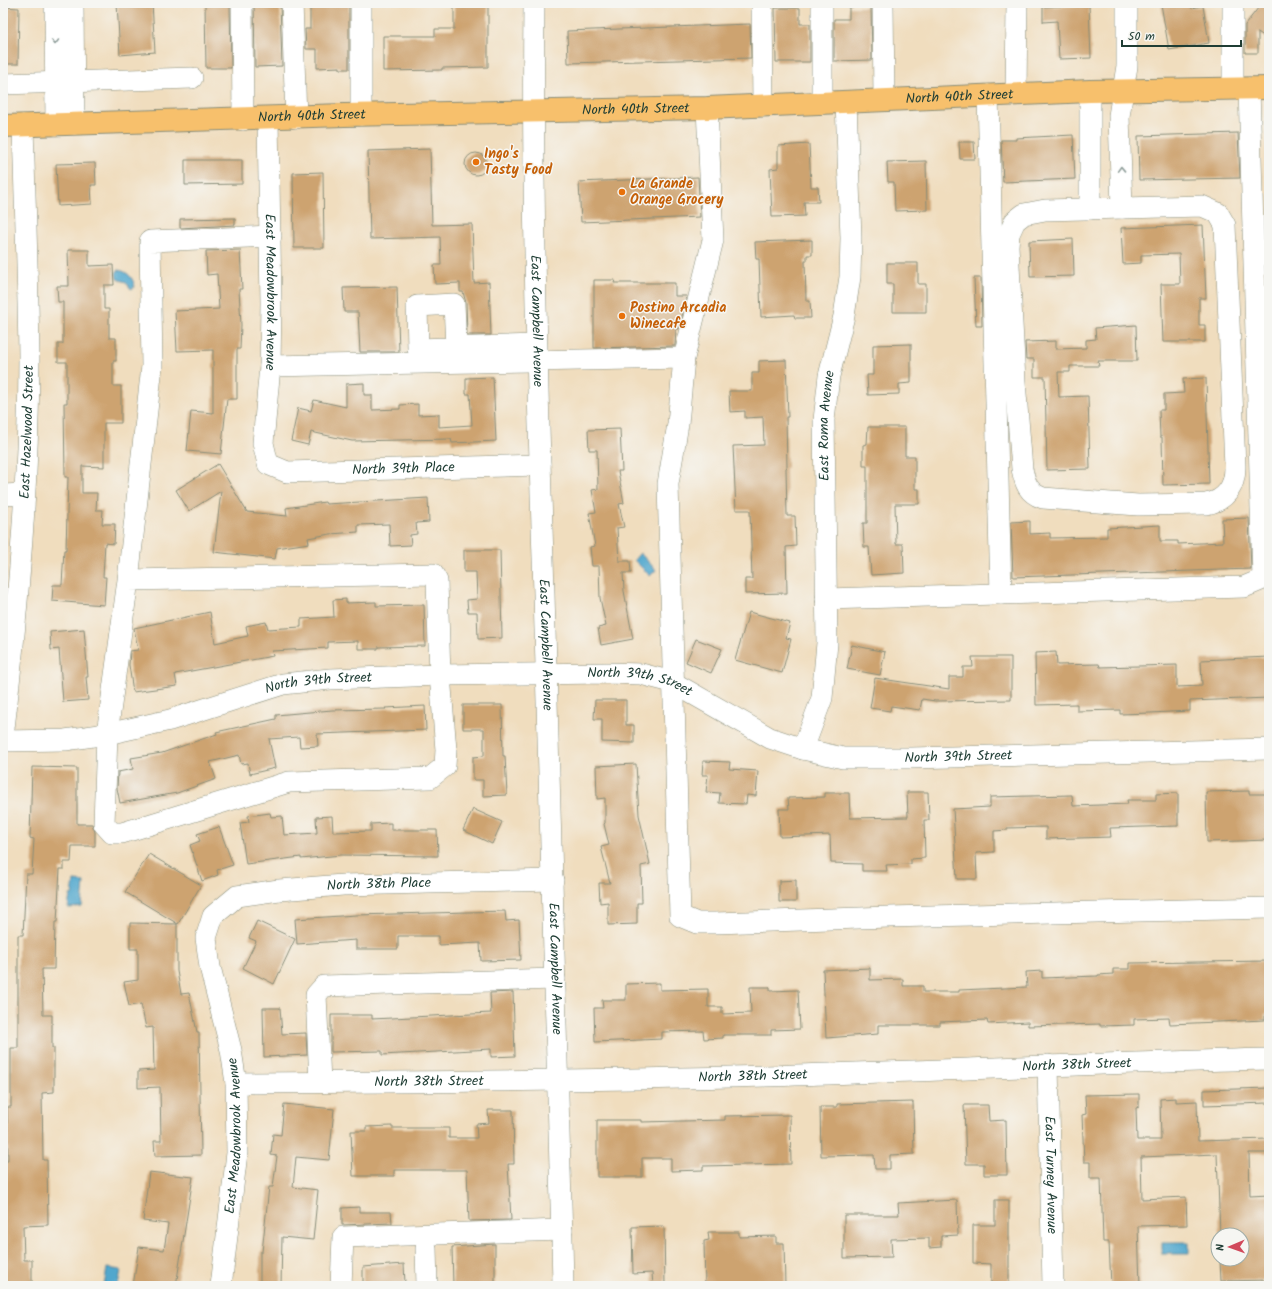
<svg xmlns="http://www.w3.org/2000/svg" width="1272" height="1289" font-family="Kalam,sans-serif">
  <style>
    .water { fill: #51a7cd; stroke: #387280 }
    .building { fill: #cda370 }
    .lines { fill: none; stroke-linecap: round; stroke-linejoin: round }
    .minor-casing { stroke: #888d79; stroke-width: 22 }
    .major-casing { stroke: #888d79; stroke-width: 24 }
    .minor { stroke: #fff; stroke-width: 21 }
    .major { stroke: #f7c06c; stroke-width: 22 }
    .oneway { stroke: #8f9e9a }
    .food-dot { fill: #e8710a; stroke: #f6f6f2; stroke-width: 1.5 }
    .labels { text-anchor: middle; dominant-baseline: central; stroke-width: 3; stroke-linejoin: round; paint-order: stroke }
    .street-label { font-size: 14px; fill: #1f3d34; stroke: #f6f6f2 }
    .food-label { font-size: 14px; font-weight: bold; fill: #c56008; stroke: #f6f6f2; text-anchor: start }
  </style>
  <rect width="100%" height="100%" fill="#f6f6f2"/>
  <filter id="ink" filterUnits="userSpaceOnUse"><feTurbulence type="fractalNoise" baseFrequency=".025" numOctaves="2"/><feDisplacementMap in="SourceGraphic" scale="8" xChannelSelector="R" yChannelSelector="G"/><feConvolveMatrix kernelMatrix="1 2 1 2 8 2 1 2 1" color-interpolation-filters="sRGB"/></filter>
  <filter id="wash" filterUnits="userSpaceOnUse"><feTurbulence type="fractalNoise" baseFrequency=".012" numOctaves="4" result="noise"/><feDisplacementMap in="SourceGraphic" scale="16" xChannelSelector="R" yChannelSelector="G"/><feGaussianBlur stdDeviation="0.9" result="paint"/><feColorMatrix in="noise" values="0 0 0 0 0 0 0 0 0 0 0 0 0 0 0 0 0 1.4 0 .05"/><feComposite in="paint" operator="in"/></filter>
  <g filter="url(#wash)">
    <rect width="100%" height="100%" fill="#f0ddbe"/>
    <!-- water -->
    <path class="water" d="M 118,270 C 128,271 133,278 135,287 L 131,289 L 126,282 L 117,279 L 116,273 Z
      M 640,553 L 656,570 L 650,576 L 634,560 Z
      M 74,881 L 84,882 L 82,907 L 68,908 L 70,895 L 72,895 Z
      M 1162,1242 L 1189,1242 L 1189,1254 L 1162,1254 Z
      M 107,1268 L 121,1270 L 118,1286 L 104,1286 Z"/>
    <g id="blocks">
      <!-- building -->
      <path class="building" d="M 117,3 L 152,3 L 155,52 L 120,55 Z
        M 205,3 L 230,3 L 231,68 L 206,68 Z
        M 254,3 L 280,3 L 282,66 L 255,67 Z
        M 310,3 L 349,3 L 349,69 L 340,69 L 340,67 L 317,68 L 317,49 L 306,49 L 305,29 L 310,29 Z
        M 454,3 L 488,3 L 488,67 L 442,68 L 442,70 L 383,71 L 383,36 L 435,36 L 435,29 L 454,29 Z
        M 1170,3 L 1190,3 L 1191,8 L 1203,6 L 1209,43 L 1169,50 L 1161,4 Z
        M 1262,3 L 1269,3 L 1269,40 L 1258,32 L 1258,53 L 1245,53 L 1245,25 Z
        M 1089,5 L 1091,58 L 1059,59 L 1057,21 L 1043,22 L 1043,7 Z
        M 3,7 L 19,8 L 18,64 L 3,64 Z
        M 849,7 L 871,7 L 872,60 L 834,61 L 834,19 L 849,19 Z
        M 775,8 L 800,8 L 800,24 L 810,24 L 810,62 L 776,62 Z
        M 750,24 L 751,58 L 568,63 L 567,31 Z
        M 1238,133 L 1240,178 L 1139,180 L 1138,136 Z
        M 1073,135 L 1075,179 L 1003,182 L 1001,140 L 1016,140 L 1016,138 Z
        M 959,142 L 974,142 L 975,159 L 960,159 Z
        M 809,144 L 811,187 L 818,187 L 819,202 L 804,202 L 805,216 L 772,217 L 770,169 L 778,168 L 778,146 Z
        M 430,149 L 432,225 L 472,224 L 474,283 L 489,282 L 491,335 L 467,335 L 466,303 L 463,292 L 460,292 L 460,283 L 435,284 L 434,265 L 441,265 L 440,237 L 370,239 L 368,151 Z
        M465 164a11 11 0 1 1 22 0a11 11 0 1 1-22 0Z
        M 185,160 L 242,160 L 242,184 L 185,185 Z
        M 926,161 L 927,210 L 895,211 L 894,182 L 888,182 L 887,162 Z
        M 95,163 L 96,185 L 91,185 L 92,204 L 58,206 L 56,164 Z
        M 323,172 L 324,248 L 294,248 L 293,173 Z
        M 698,177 L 700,217 L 581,222 L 579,182 Z
        M 235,218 L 235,225 L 180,228 L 180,219 Z
        M 1203,225 L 1206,298 L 1199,298 L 1199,325 L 1205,325 L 1205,342 L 1163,342 L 1161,284 L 1180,284 L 1179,254 L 1141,255 L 1141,263 L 1123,264 L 1121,228 Z
        M 1073,239 L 1074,276 L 1030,277 L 1029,241 Z
        M 812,240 L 812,255 L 807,255 L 807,261 L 805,261 L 806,301 L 810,301 L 811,318 L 795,318 L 794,315 L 761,317 L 759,259 L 756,259 L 755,242 Z
        M 68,250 L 89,250 L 89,266 L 113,265 L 114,285 L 104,285 L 104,309 L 109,309 L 109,338 L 116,338 L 116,361 L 113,361 L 113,386 L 121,386 L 121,423 L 104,423 L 104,467 L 82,466 L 82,493 L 97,493 L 96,510 L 103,510 L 102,524 L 115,524 L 114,544 L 105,543 L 103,577 L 106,577 L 104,605 L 52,601 L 53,585 L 62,585 L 64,550 L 66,550 L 68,477 L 65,477 L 64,403 L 67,403 L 67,362 L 58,362 L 58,344 L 63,344 L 63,302 L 58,302 L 57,286 L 69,286 Z
        M 240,250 L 242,289 L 239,289 L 241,325 L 240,349 L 237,349 L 237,399 L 227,399 L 221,454 L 187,451 L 191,411 L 213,413 L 213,350 L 177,351 L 175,311 L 219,309 L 217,274 L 207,275 L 206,251 Z
        M 887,263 L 918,263 L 918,284 L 926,284 L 926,312 L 893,312 L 893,284 L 887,284 Z
        M 974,278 L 981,278 L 982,326 L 976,326 Z
        M 594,280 L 615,280 L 614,283 L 675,283 L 675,296 L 687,296 L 679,329 L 676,329 L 675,346 L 594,348 Z
        M 397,287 L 399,352 L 360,352 L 358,312 L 344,312 L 343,288 Z
        M 1136,325 L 1137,361 L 1098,361 L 1099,366 L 1070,366 L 1070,372 L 1058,372 L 1059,397 L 1088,396 L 1090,469 L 1047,470 L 1045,377 L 1034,377 L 1034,359 L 1026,359 L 1025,342 L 1056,341 L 1056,349 L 1086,348 L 1086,340 L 1096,339 L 1095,328 Z
        M 911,344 L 911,383 L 899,384 L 899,394 L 868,395 L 867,375 L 873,375 L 873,345 Z
        M 786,360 L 788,417 L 786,417 L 787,467 L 786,468 L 787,516 L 795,516 L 796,546 L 786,547 L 787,593 L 745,594 L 745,579 L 752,579 L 750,510 L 736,510 L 733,446 L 764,445 L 763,417 L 745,418 L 745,411 L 730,412 L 729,391 L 752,391 L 752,373 L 759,373 L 759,361 Z
        M 493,377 L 496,441 L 452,443 L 451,439 L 352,441 L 311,432 L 308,445 L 291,441 L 298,408 L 311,411 L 314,400 L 346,407 L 346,384 L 364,383 L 364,395 L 372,395 L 372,410 L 400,409 L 400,405 L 418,404 L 418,415 L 439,414 L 439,427 L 472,425 L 470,394 L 466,394 L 466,378 Z
        M 1206,378 L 1209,484 L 1163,485 L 1162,437 L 1160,437 L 1159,410 L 1164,410 L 1164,394 L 1184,393 L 1183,379 Z
        M 868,427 L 905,427 L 905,456 L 915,456 L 915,489 L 919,489 L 919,504 L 895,504 L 896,544 L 903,544 L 904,573 L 871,575 L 869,547 L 864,547 L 863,523 L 867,523 L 867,466 L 863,466 L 863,445 L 867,444 Z
        M 620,429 L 622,471 L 618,471 L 624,503 L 619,504 L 624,527 L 617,528 L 619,561 L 630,561 L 631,573 L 623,573 L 624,591 L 633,639 L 601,645 L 598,628 L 606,626 L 600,598 L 599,566 L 592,566 L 590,547 L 595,546 L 589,513 L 596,512 L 592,490 L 598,489 L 597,450 L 589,450 L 588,430 Z
        M 218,464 L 247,512 L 287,516 L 286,508 L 325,502 L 326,504 L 428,498 L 429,522 L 416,523 L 417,534 L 410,535 L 411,545 L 390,546 L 389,524 L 358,525 L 358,532 L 330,534 L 308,538 L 309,543 L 277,548 L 275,559 L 214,552 L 221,491 L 189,511 L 176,490 Z
        M 1249,518 L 1251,569 L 1013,577 L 1011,522 L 1030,521 L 1030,534 L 1050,533 L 1050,538 L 1107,537 L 1107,528 L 1160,525 L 1160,541 L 1178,541 L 1178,544 L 1223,542 L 1222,519 Z
        M 464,550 L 500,550 L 502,638 L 478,639 L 477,612 L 468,612 L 467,600 L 477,599 L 476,572 L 464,572 Z
        M 346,599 L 346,603 L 376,602 L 376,606 L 424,605 L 425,646 L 378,647 L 378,649 L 358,649 L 358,641 L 328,642 L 328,648 L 272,651 L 273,656 L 175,674 L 177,686 L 133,692 L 129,665 L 130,651 L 138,650 L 134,628 L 210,612 L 215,643 L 248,636 L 246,626 L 266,622 L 268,629 L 301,627 L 301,619 L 334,617 L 333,600 Z
        M 749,612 L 790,623 L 786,638 L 791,639 L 782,673 L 735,660 Z
        M 84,629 L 88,677 L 86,677 L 88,700 L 63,702 L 59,649 L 51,650 L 50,632 Z
        M 696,639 L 722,649 L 711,673 L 686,662 Z
        M 852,645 L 885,652 L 880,675 L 847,669 Z
        M 1056,652 L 1057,665 L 1099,664 L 1100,667 L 1177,665 L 1177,687 L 1202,686 L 1201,660 L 1269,657 L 1269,698 L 1190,701 L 1190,711 L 1150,713 L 1120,714 L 1120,710 L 1077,711 L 1077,704 L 1036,705 L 1035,653 Z
        M 972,657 L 1011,657 L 1011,700 L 935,701 L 922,699 L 920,710 L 891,706 L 890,711 L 870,708 L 875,678 L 949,689 L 949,677 L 963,677 L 963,667 L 973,667 Z
        M 595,700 L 626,700 L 626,725 L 634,725 L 634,743 L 602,742 L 602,719 L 594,719 Z
        M 463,705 L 502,705 L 503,756 L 505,756 L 507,795 L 483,796 L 483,780 L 473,780 L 473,757 L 484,756 L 484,729 L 463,729 Z
        M 425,706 L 426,730 L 317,734 L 318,746 L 300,747 L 299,737 L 269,739 L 275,768 L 250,774 L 248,763 L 241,764 L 239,755 L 210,762 L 216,779 L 177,793 L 120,803 L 117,788 L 118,772 L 133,769 L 131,758 L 162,753 L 217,734 L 216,732 L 276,719 L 276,715 L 332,710 L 386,709 L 385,708 Z
        M 703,761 L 730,762 L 729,769 L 758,771 L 756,796 L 747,795 L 746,804 L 719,803 L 720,793 L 706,792 L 708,775 L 702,775 Z
        M 636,764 L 639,815 L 650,864 L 641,866 L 642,903 L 637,903 L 637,924 L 608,925 L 608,902 L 600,903 L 599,883 L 610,883 L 601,847 L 609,845 L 604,824 L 605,823 L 605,798 L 597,799 L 596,766 Z
        M 32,767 L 77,768 L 77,824 L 92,824 L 95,832 L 95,846 L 72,846 L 71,862 L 64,862 L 64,869 L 60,869 L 57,922 L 55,922 L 54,969 L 42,969 L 43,1015 L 52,1015 L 52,1048 L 54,1048 L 54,1092 L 42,1093 L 43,1160 L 47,1160 L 48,1225 L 23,1226 L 24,1260 L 32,1260 L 32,1284 L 25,1284 L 25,1286 L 3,1286 L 3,1161 L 8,1161 L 7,1107 L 11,1107 L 11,1048 L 18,1048 L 18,935 L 23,935 L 26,874 L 32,874 L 34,839 L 30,838 Z
        M 1249,791 L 1249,794 L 1269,794 L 1269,840 L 1207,842 L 1206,792 Z
        M 907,792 L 928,792 L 929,820 L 924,820 L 925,858 L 911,859 L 911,864 L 886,865 L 887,871 L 862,871 L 862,864 L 831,863 L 830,835 L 780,837 L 779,809 L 789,809 L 788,798 L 825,797 L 825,793 L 849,793 L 850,818 L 908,817 Z
        M 1178,793 L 1178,826 L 1110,828 L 1111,837 L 1046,839 L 1046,827 L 1007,828 L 1007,830 L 994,831 L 994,852 L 976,853 L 977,879 L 957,879 L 953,809 L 990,807 L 990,797 L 1072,795 L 1073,806 L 1128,804 L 1127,800 L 1156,800 L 1156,794 Z
        M 473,809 L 502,822 L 492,844 L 463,830 Z
        M 270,813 L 271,817 L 282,816 L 284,835 L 317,833 L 316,817 L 332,816 L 333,832 L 371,831 L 371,824 L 391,823 L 391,830 L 437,830 L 438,856 L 341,855 L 301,859 L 301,857 L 246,864 L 240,823 L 249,822 L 248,816 Z
        M 219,827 L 233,865 L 217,870 L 218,875 L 202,881 L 190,845 L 200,841 L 197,834 Z
        M 149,854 L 201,885 L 178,924 L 125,892 Z
        M 796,880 L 796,902 L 779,902 L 779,881 Z
        M 505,911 L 506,921 L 519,920 L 521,960 L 481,961 L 480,943 L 439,945 L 439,936 L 398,936 L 398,949 L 356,949 L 356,940 L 297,944 L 295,919 L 356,915 Z
        M 257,921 L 295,939 L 274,984 L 243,968 L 256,941 L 249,938 Z
        M 130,923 L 177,924 L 177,971 L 181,994 L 189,993 L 197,1032 L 199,1032 L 201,1155 L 155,1156 L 154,1141 L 161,1141 L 160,1087 L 138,1088 L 138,1071 L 154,1070 L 153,1027 L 146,1028 L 141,1004 L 129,1006 L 124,982 L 138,980 L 138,949 L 130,949 Z
        M 1269,961 L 1269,1014 L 1265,1015 L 1265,1020 L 1170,1024 L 1169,1018 L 1134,1019 L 1134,1025 L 1100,1026 L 1100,1024 L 1028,1026 L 1028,1022 L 988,1024 L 987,1020 L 940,1022 L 940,1025 L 878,1025 L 878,1034 L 826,1038 L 823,970 L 870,968 L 870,980 L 903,979 L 903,986 L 923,986 L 923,992 L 959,992 L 959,990 L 1027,987 L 1026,972 L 1042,971 L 1042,978 L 1098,976 L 1098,975 L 1113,974 L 1113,969 L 1130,969 L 1130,963 Z
        M 660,983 L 660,990 L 708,989 L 708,1007 L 722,1007 L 722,1014 L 751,1013 L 750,987 L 770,987 L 770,991 L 798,990 L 800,1029 L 771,1030 L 771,1035 L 723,1035 L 723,1038 L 704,1039 L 703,1031 L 662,1032 L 662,1039 L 595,1042 L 594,1008 L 603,1008 L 602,1000 L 626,1000 L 626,984 Z
        M 513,992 L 515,1056 L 491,1057 L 491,1049 L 382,1055 L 382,1051 L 331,1052 L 331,1015 L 372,1015 L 372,1019 L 491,1013 L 490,993 Z
        M 263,1008 L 280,1008 L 282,1034 L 306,1033 L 307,1055 L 264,1057 Z
        M 1269,1088 L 1269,1103 L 1204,1105 L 1204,1090 Z
        M 1139,1094 L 1139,1107 L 1136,1108 L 1137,1140 L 1161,1140 L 1160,1099 L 1176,1098 L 1176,1102 L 1197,1101 L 1198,1141 L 1269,1139 L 1269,1153 L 1249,1153 L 1250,1196 L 1269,1195 L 1269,1280 L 1221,1281 L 1220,1259 L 1242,1259 L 1242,1235 L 1220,1235 L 1217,1154 L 1141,1157 L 1142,1199 L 1186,1197 L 1187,1225 L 1138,1226 L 1140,1286 L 1111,1286 L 1109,1242 L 1103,1242 L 1101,1178 L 1090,1178 L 1090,1162 L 1084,1162 L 1082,1115 L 1086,1114 L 1085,1095 Z
        M 913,1102 L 914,1154 L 890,1155 L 890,1169 L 875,1169 L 874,1155 L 821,1156 L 820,1107 L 837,1107 L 837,1104 Z
        M 284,1104 L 334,1109 L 329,1160 L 296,1157 L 293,1187 L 318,1190 L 313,1240 L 282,1237 L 281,1286 L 260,1286 L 260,1252 L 262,1252 L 269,1187 L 273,1187 L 277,1156 L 271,1155 L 273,1134 L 281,1135 Z
        M 964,1105 L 988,1105 L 989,1121 L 1006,1120 L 1007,1175 L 984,1175 L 984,1164 L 966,1164 Z
        M 488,1110 L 513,1110 L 514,1164 L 508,1164 L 511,1220 L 469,1221 L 467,1170 L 394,1170 L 394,1176 L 353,1176 L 351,1131 L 366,1131 L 366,1127 L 392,1126 L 392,1128 L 449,1128 L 449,1138 L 477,1138 L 476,1124 L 489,1123 Z
        M 790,1115 L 791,1164 L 703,1166 L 703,1170 L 671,1171 L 671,1158 L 642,1158 L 642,1177 L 597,1177 L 597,1120 L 641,1120 L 641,1122 L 725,1120 L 725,1116 Z
        M 149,1172 L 193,1177 L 176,1286 L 133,1286 L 139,1247 L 164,1250 L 168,1224 L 143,1221 Z
        M 957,1200 L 958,1235 L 941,1236 L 941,1247 L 929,1248 L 929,1238 L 891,1239 L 892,1257 L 844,1258 L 844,1215 L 899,1215 L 898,1203 Z
        M 995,1200 L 1009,1200 L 1009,1285 L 991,1284 L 991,1264 L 973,1263 L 973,1225 L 995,1225 Z
        M 359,1207 L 359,1212 L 391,1212 L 392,1223 L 342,1225 L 342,1208 Z
        M 664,1226 L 665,1286 L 653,1286 L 652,1273 L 633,1274 L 632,1227 Z
        M 708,1232 L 739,1232 L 739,1237 L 776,1236 L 776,1243 L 784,1243 L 785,1286 L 705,1286 L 704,1241 L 709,1240 Z
        M 495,1244 L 495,1286 L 453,1286 L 452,1247 Z
        M 404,1264 L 405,1284 L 396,1284 L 396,1286 L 363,1286 L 363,1267 Z"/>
    </g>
  </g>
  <g filter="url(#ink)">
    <use href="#blocks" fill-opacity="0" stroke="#888d79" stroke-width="1"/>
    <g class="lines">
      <defs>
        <g id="minor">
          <path d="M 55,3 L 56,125"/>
          <path d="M 73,3 L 74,124"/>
          <path d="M 242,3 L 243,120"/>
          <path d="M 292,3 L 296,118"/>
          <path d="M 361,3 L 361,115"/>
          <path id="s1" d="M 534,3 C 532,188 537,373 543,558 C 550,800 558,1043 563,1286"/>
          <path d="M 762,3 L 763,106"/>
          <path d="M 822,3 L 822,103"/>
          <path d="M 883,3 L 884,100"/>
          <path d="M 1233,3 L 1233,88"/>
          <path d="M 3,84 L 192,78"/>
          <path d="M 1016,94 L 1017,3"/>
          <path d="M 988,95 L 1001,594"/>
          <path d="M 707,108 L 713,240 L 684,358 L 678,424 L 668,484 L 680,916 L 697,923 L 715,923 L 889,917 L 1269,908"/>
          <path id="s2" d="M 268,119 L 271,303 L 270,366 L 263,443 L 268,464 L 287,472 L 540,465"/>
          <path d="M 1202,206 L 1218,213 L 1225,225 L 1235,467 C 1235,486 1226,501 1206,504 L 1138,505 L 1043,498 C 1028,493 1025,483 1022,469 L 1015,381 L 1008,246 L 1009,234 L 1015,221 L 1024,214 L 1045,210 Z"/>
          <path d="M 1122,208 L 1119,116 L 1127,66 L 1127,3"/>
          <path d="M 1090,209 L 1090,91"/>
          <path d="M 456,347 L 454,304 L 417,306 L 418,349 L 536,345"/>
          <path d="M 270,366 L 684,358"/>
          <path d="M 3,495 L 24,494"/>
          <path d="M 128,580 L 433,574 L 437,581 L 440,675 L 446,750 L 445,766 L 430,778 L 289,782 L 122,833 L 112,833 L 104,824 L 107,734 L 128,580 L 152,366 L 150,241 L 271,236"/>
          <path d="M 826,599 L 1244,587 L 1263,579 L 1249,88"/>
          <path id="s3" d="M 3,737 C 18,610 29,484 29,356 C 28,279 25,202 23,125"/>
          <path id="s4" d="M 3,741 L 65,740 L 107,734 L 170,720 L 283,684 L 330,679 L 440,675 L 607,673 L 641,674 L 672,682 L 770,738 L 803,749 L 843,758 L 911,758 L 1269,749"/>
          <path id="s5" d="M 803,749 L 822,698 L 827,643 L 824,420 L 829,376 L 844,316 L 850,277 L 851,238 L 846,102"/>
          <path id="s6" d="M 1048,1065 L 1053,1286"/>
          <path d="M 320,1082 L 316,995 L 324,986 L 555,979"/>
          <path id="s7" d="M 236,1083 C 413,1082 589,1081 766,1076 C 933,1071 1101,1063 1269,1059"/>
          <path d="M 426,1248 L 427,1286"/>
          <path id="s8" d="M 221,1286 L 237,1153 L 236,1083 L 231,1050 L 210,967 L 206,938 L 213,916 L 237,896 L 279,890 L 343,885 L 553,880"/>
          <path d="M 341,1286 L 343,1237 L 562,1230"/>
        </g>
        <g id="major">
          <path id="s9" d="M 3,126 L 344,115 L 707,108 L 1090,91 L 1269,88"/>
        </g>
      </defs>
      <!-- minor casing -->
      <use href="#minor" class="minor-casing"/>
      <!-- major casing -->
      <use href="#major" class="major-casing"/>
      <!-- minor -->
      <use href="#minor" class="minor"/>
      <!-- major -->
      <use href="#major" class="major"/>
    </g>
    <!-- one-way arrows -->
    <defs><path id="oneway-chevron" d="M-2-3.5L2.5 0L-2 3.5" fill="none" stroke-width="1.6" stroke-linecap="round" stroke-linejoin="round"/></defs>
    <g class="oneway">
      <use href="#oneway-chevron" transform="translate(55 42) rotate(90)"/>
      <use href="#oneway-chevron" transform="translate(1121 169) rotate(-92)"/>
    </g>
  </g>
  <!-- markers -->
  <g class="food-dot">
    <circle cx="476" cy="162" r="4"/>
    <circle cx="622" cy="192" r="4"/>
    <circle cx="622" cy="316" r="4"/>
  </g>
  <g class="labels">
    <!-- street labels -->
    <g class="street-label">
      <text stroke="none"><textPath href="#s9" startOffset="957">North 40th Street</textPath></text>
      <text stroke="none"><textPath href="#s9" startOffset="633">North 40th Street</textPath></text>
      <text stroke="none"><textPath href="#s9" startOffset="309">North 40th Street</textPath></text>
      <text stroke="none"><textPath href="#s2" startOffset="173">East Meadowbrook Avenue</textPath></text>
      <text stroke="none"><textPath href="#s1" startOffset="318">East Campbell Avenue</textPath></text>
      <text stroke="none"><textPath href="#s5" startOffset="327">East Roma Avenue</textPath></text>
      <text stroke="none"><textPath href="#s3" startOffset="306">East Hazelwood Street</textPath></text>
      <text stroke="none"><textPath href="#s2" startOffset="483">North 39th Place</textPath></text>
      <text stroke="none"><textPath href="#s1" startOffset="642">East Campbell Avenue</textPath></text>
      <text stroke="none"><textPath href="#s4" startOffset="646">North 39th Street</textPath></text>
      <text stroke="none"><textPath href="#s4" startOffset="323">North 39th Street</textPath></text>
      <text stroke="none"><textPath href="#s4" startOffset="982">North 39th Street</textPath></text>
      <text stroke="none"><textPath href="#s8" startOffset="549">North 38th Place</textPath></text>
      <text stroke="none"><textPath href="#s1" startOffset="966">East Campbell Avenue</textPath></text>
      <text stroke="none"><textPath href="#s7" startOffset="841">North 38th Street</textPath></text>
      <text stroke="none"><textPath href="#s7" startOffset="517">North 38th Street</textPath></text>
      <text stroke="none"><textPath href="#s7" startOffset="193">North 38th Street</textPath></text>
      <text stroke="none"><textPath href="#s8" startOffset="151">East Meadowbrook Avenue</textPath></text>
      <text stroke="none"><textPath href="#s6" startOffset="110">East Turney Avenue</textPath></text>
    </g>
    <!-- food labels -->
    <g class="food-label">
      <text x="484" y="154">Ingo's<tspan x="484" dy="16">Tasty Food</tspan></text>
      <text x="630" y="184">La Grande<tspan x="630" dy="16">Orange Grocery</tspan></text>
      <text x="630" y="308">Postino Arcadia<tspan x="630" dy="16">Winecafe</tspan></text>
    </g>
  </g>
  <!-- margin -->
  <rect width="1272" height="1289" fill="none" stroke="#f6f6f2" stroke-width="16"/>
  <!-- north arrow -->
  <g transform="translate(1230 1247) rotate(268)"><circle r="19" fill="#f6f6f2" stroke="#a0aca6"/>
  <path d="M0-3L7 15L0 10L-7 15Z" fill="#d1495b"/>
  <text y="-6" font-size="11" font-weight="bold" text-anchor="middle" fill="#1f3d34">N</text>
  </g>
  <!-- scale -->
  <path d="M1122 40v6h119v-6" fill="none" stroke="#1f3d34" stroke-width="2"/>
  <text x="1128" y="40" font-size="12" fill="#1f3d34" stroke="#f6f6f2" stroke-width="3" paint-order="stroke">50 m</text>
</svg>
